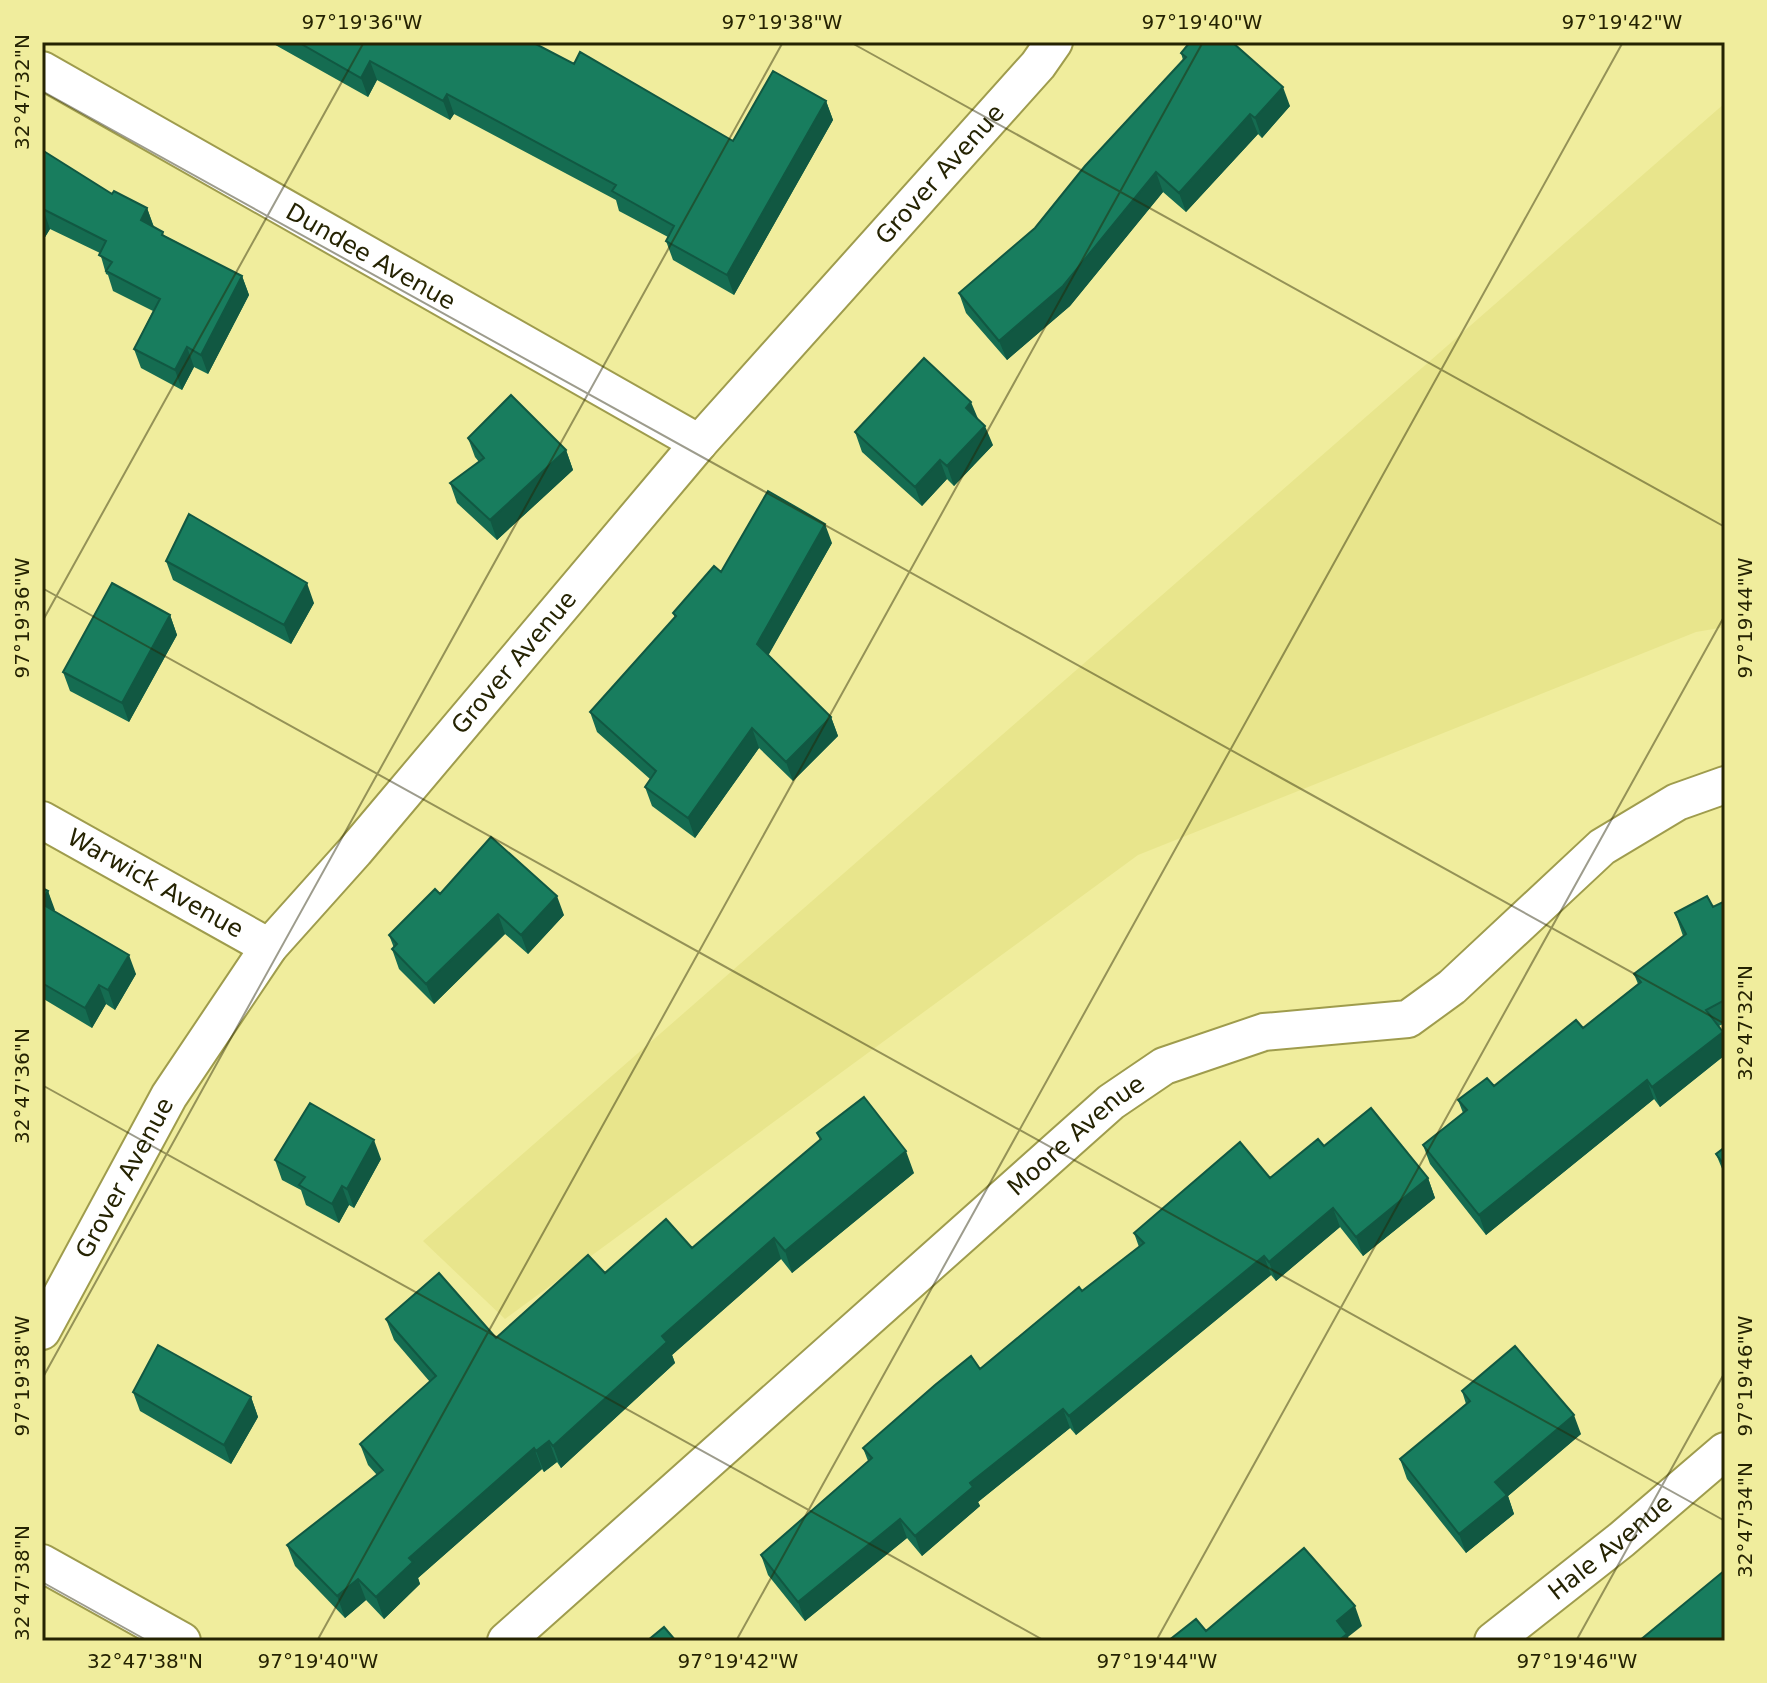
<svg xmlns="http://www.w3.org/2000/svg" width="1767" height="1683" font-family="'DejaVu Sans',sans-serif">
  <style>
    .built { fill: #e8e58c }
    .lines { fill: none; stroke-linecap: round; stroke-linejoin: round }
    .street-casing { stroke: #9f9c4d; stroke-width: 40 }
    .street { stroke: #fff; stroke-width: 36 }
    .wall { fill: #156c51 }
    .shaded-wall { fill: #115842 }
    .building { fill: #187d5e; stroke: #115842; stroke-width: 2 }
    .ticks { fill: none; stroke: #252302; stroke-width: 2; stroke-opacity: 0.45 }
    .labels { text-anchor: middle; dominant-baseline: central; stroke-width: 8; stroke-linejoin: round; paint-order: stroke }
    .street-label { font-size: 24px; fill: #252302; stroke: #f0ed9d }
    .neatline { fill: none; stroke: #252302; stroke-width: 3 }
    .ticks-label { font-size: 20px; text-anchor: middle; fill: #252302 }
  </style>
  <rect width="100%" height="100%" fill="#f0ed9d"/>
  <!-- built -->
  <path class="built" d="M 1725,103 L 1725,627 L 1696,632 L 1138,855 L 505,1319 L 423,1241 Z"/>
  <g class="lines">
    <defs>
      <g id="street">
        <path id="s1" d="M 42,70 L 699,443"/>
        <path id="s2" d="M 42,820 L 269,947"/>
        <path id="s3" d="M 42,1331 L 169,1096 L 269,947 L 355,851 L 699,443 L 1038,65 L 1054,42"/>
        <path d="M 42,1563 L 182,1641"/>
        <path id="s4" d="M 506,1641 L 1111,1102 L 1164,1066 L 1264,1032 L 1408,1019 L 1452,987 L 1602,847 L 1677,802 L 1725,785"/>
        <path id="s5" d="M 1493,1641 L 1621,1540 L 1725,1451"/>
      </g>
    </defs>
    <!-- street casing -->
    <use href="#street" class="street-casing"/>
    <!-- street -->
    <use href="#street" class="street"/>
  </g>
  <!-- wall -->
  <path class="wall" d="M 270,42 L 532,42 L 574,64 L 733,141 L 826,101 L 833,120 L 734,295 L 673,260 L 666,241 L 668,237 L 619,211 L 616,200 L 454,114 L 450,120 L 377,80 L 368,97 Z
    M 1181,53 L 1290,106 L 1262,138 L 1258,134 L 1186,212 L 1163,192 L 1070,306 L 1007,360 L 966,313 L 959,293 L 1035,228 L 1183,60 Z
    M 42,150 L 112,194 L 147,208 L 154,227 L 165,236 L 242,276 L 249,295 L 208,374 L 194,367 L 182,390 L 141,368 L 134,349 L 153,311 L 113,291 L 108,275 L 106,274 L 100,253 L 50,229 L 42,242 Z
    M 855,432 L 993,445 L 954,486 L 947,479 L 922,506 L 862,452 Z
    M 468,438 L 566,450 L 573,470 L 497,540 L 457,503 L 450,483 L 479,462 L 475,457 Z
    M 832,543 L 768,655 L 831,717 L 838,736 L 793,781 L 759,748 L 695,838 L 652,806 L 645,787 L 650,779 L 597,732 L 590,712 L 675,618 L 673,613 L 721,572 Z
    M 166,561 L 314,603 L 291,644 L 173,580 Z
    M 170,615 L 177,635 L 129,722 L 70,691 L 63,672 Z
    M 42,888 L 48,891 L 54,911 L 136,974 L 115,1010 L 106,1004 L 92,1028 L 42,998 Z
    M 440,894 L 564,915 L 528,954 L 505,934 L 434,1004 L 399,969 L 392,949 L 394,948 L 389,935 Z
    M 1725,901 L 1725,1023 L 1719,1026 L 1725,1036 L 1725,1055 L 1660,1107 L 1654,1099 L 1486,1235 L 1430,1164 L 1423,1145 L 1463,1113 L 1458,1100 L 1494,1086 L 1583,1028 L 1638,984 L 1634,974 L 1683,936 L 1675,913 L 1713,907 Z
    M 817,1133 L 914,1173 L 792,1273 L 781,1259 L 672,1355 L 675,1363 L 561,1468 L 557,1462 L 544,1472 L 542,1469 L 418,1578 L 420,1584 L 384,1619 L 366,1600 L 345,1618 L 295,1566 L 287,1545 L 377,1475 L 368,1465 L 360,1444 L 430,1382 L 394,1340 L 386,1319 L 496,1338 L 605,1273 L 692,1248 L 820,1140 Z
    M 1324,1146 L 1428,1178 L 1435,1198 L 1363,1256 L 1340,1227 L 1276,1281 L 1271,1275 L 1076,1435 L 1070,1428 L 978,1502 L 980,1506 L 922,1556 L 907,1538 L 805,1621 L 768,1575 L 761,1555 L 868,1461 L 863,1448 L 980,1369 L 1139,1247 L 1134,1233 L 1270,1178 Z
    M 1725,1147 L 1725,1176 L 1716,1154 Z
    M 381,1159 L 354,1208 L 349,1205 L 339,1223 L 306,1205 L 301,1190 L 282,1180 L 275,1160 Z
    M 1462,1391 L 1581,1434 L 1508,1496 L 1514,1514 L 1466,1553 L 1407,1479 L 1400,1459 L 1466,1404 Z
    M 133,1392 L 251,1397 L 258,1417 L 231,1464 L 140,1411 Z"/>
  <!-- shaded-wall -->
  <path class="shaded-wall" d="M 370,61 L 377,80 L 368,97 L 361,78 Z
    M 1283,87 L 1290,106 L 1262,138 L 1255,118 Z
    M 447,94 L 454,114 L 450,120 L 443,101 Z
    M 826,101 L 833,120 L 734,295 L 727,275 Z
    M 1250,114 L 1258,134 L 1186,212 L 1179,193 Z
    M 1156,172 L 1163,192 L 1070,306 L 1007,360 L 999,341 Z
    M 147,208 L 154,228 L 141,220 Z
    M 43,209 L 50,229 L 42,242 L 42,210 Z
    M 242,276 L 249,295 L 208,374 L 201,355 Z
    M 187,347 L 194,367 L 182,390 L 175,370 Z
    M 971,402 L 979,421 L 966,408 Z
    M 985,426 L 993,445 L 954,486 L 947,466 Z
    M 566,450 L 573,470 L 497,540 L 490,520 Z
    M 940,460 L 947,479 L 922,506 L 915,487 Z
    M 825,524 L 832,543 L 764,663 L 757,644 Z
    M 307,583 L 314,603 L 291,644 L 284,625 Z
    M 170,615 L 177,635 L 129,722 L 122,703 Z
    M 831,717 L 838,736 L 793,781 L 786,762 Z
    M 752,728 L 759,748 L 695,838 L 688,818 Z
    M 48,891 L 55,910 L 48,922 L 42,907 L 42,901 Z
    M 557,896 L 564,915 L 528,954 L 521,935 Z
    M 498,914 L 505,934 L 434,1004 L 426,984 Z
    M 129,955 L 136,974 L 115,1010 L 108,990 Z
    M 99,985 L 106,1004 L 92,1028 L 85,1008 Z
    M 1723,1032 L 1725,1036 L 1725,1055 L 1660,1107 L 1652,1087 Z
    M 1647,1080 L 1654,1099 L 1486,1235 L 1479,1215 Z
    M 374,1140 L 381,1159 L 354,1208 L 347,1189 Z
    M 906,1151 L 914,1173 L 792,1273 L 785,1251 Z
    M 1428,1178 L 1435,1198 L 1363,1256 L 1356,1237 Z
    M 342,1186 L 349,1205 L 339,1223 L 332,1204 Z
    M 1333,1208 L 1340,1227 L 1276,1281 L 1269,1262 Z
    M 774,1238 L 781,1259 L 672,1355 L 675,1363 L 561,1468 L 553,1446 L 662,1336 Z
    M 1264,1256 L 1271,1275 L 1076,1435 L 1069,1416 Z
    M 251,1397 L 258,1417 L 231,1464 L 224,1445 Z
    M 1063,1409 L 1070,1428 L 978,1502 L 980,1506 L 922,1556 L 915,1536 L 970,1483 Z
    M 1574,1415 L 1581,1434 L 1508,1496 L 1514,1514 L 1466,1553 L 1459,1534 L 1495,1482 Z
    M 549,1441 L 557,1462 L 544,1472 L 536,1451 Z
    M 534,1448 L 542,1469 L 418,1578 L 420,1584 L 384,1619 L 376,1597 L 409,1558 Z
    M 900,1519 L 907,1538 L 805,1621 L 798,1602 Z
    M 358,1579 L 366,1600 L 345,1618 L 337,1596 Z
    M 1355,1606 L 1362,1626 L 1348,1637 L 1350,1641 L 1338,1641 L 1337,1621 Z"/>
  <!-- building -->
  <path class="building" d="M 298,42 L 532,42 L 574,64 L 580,52 L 733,141 L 773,71 L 826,101 L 727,275 L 666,241 L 674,226 L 612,191 L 616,185 L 447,94 L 443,101 L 370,61 L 361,78 Z
    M 1190,42 L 1232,42 L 1283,87 L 1255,118 L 1250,114 L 1179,193 L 1156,172 L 1063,286 L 999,341 L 959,293 L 1035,228 L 1085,166 L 1186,57 L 1181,53 Z
    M 42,150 L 112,194 L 114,191 L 147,208 L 141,220 L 163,232 L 162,235 L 242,276 L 201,355 L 187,347 L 175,370 L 134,349 L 160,299 L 106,271 L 112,262 L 99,255 L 106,241 L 43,209 L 42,210 Z
    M 924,358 L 971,402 L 966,408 L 985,426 L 947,466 L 940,460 L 915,487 L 855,432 Z
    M 511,395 L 566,450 L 490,520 L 450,483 L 484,458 L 468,438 Z
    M 768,491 L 825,524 L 757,644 L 831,717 L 786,762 L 752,728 L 688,818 L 645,787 L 656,771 L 590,712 L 676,616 L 673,613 L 714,566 L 721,572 Z
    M 189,514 L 307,583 L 284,625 L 166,561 Z
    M 112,583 L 170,615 L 122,703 L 63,672 Z
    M 491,837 L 557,896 L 521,935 L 498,914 L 426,984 L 392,949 L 397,944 L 389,935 L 435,889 L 440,894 Z
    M 42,888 L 48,891 L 42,901 Z
    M 1707,896 L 1713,907 L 1725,901 L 1725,1000 L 1706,1010 L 1723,1032 L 1652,1087 L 1647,1080 L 1479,1215 L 1423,1145 L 1467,1110 L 1458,1100 L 1487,1078 L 1494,1086 L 1576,1020 L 1583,1028 L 1641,982 L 1634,974 L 1686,934 L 1675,913 Z
    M 42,904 L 129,955 L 108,990 L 99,985 L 85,1008 L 42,983 Z
    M 864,1097 L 906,1151 L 785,1251 L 774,1238 L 662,1336 L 667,1342 L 553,1446 L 549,1441 L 536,1451 L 534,1448 L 409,1558 L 413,1562 L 376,1597 L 358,1579 L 337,1596 L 287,1545 L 383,1470 L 360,1444 L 436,1376 L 386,1319 L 439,1273 L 496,1338 L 588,1255 L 605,1273 L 666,1219 L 692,1248 L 821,1139 L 817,1133 Z
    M 310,1103 L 374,1140 L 347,1189 L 342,1186 L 332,1204 L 299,1185 L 305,1177 L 275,1160 Z
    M 1371,1108 L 1428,1178 L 1356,1237 L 1333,1208 L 1269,1262 L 1264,1256 L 1069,1416 L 1063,1409 L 970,1483 L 973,1487 L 915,1536 L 900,1519 L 798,1602 L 761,1555 L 872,1458 L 863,1448 L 935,1385 L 971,1356 L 980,1369 L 1079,1287 L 1082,1291 L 1144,1243 L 1134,1233 L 1240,1142 L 1270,1178 L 1318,1139 L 1324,1146 Z
    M 1725,1147 L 1725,1166 L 1716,1154 Z
    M 158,1345 L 251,1397 L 224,1445 L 133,1392 Z
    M 1515,1346 L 1574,1415 L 1495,1482 L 1507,1495 L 1459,1534 L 1400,1459 L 1470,1401 L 1462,1391 Z
    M 1304,1548 L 1355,1606 L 1337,1621 L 1347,1634 L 1338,1641 L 1168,1641 L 1196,1619 L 1206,1631 Z
    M 1725,1570 L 1725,1641 L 1639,1641 Z
    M 664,1627 L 676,1641 L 647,1641 Z"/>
  <!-- ticks -->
  <path class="ticks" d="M 850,42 L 1725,527M 42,91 L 1725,1024M 42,588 L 1725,1521M 42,622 L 364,42M 42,1085 L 1045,1641M 42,1379 L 783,42M 42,1582 L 148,1641M 317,1641 L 1203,42M 736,1641 L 1623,42M 1156,1641 L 1725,615M 1576,1641 L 1725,1372"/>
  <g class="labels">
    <!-- street labels -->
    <g class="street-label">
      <text stroke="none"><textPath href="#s3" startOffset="1470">Grover Avenue</textPath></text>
      <text stroke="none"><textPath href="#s1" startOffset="378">Dundee Avenue</textPath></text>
      <text stroke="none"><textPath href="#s3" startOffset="822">Grover Avenue</textPath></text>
      <text stroke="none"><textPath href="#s2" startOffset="130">Warwick Avenue</textPath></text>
      <text stroke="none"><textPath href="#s4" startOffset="762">Moore Avenue</textPath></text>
      <text stroke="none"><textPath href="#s3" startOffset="174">Grover Avenue</textPath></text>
      <text stroke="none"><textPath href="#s5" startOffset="150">Hale Avenue</textPath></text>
    </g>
  </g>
  <!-- border -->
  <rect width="1767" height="1683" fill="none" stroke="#f0ed9d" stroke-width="88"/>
  <rect x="44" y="44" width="1679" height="1595" class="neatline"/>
  <g class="ticks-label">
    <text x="362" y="29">97°19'36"W</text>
    <text x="782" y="29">97°19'38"W</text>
    <text x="1202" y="29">97°19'40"W</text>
    <text x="1622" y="29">97°19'42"W</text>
    <text transform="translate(22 92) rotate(-90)" y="7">32°47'32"N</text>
    <text transform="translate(22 618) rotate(-90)" y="7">97°19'36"W</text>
    <text transform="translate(1745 618) rotate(-90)" y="7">97°19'44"W</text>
    <text transform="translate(1745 1023) rotate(-90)" y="7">32°47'32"N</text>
    <text transform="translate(22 1086) rotate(-90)" y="7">32°47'36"N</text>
    <text transform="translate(22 1376) rotate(-90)" y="7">97°19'38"W</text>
    <text transform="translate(1745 1376) rotate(-90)" y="7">97°19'46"W</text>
    <text transform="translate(1745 1520) rotate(-90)" y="7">32°47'34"N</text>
    <text transform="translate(22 1583) rotate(-90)" y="7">32°47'38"N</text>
    <text x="145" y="1668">32°47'38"N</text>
    <text x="318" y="1668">97°19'40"W</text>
    <text x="738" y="1668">97°19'42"W</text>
    <text x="1157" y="1668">97°19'44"W</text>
    <text x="1577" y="1668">97°19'46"W</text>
  </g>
</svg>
